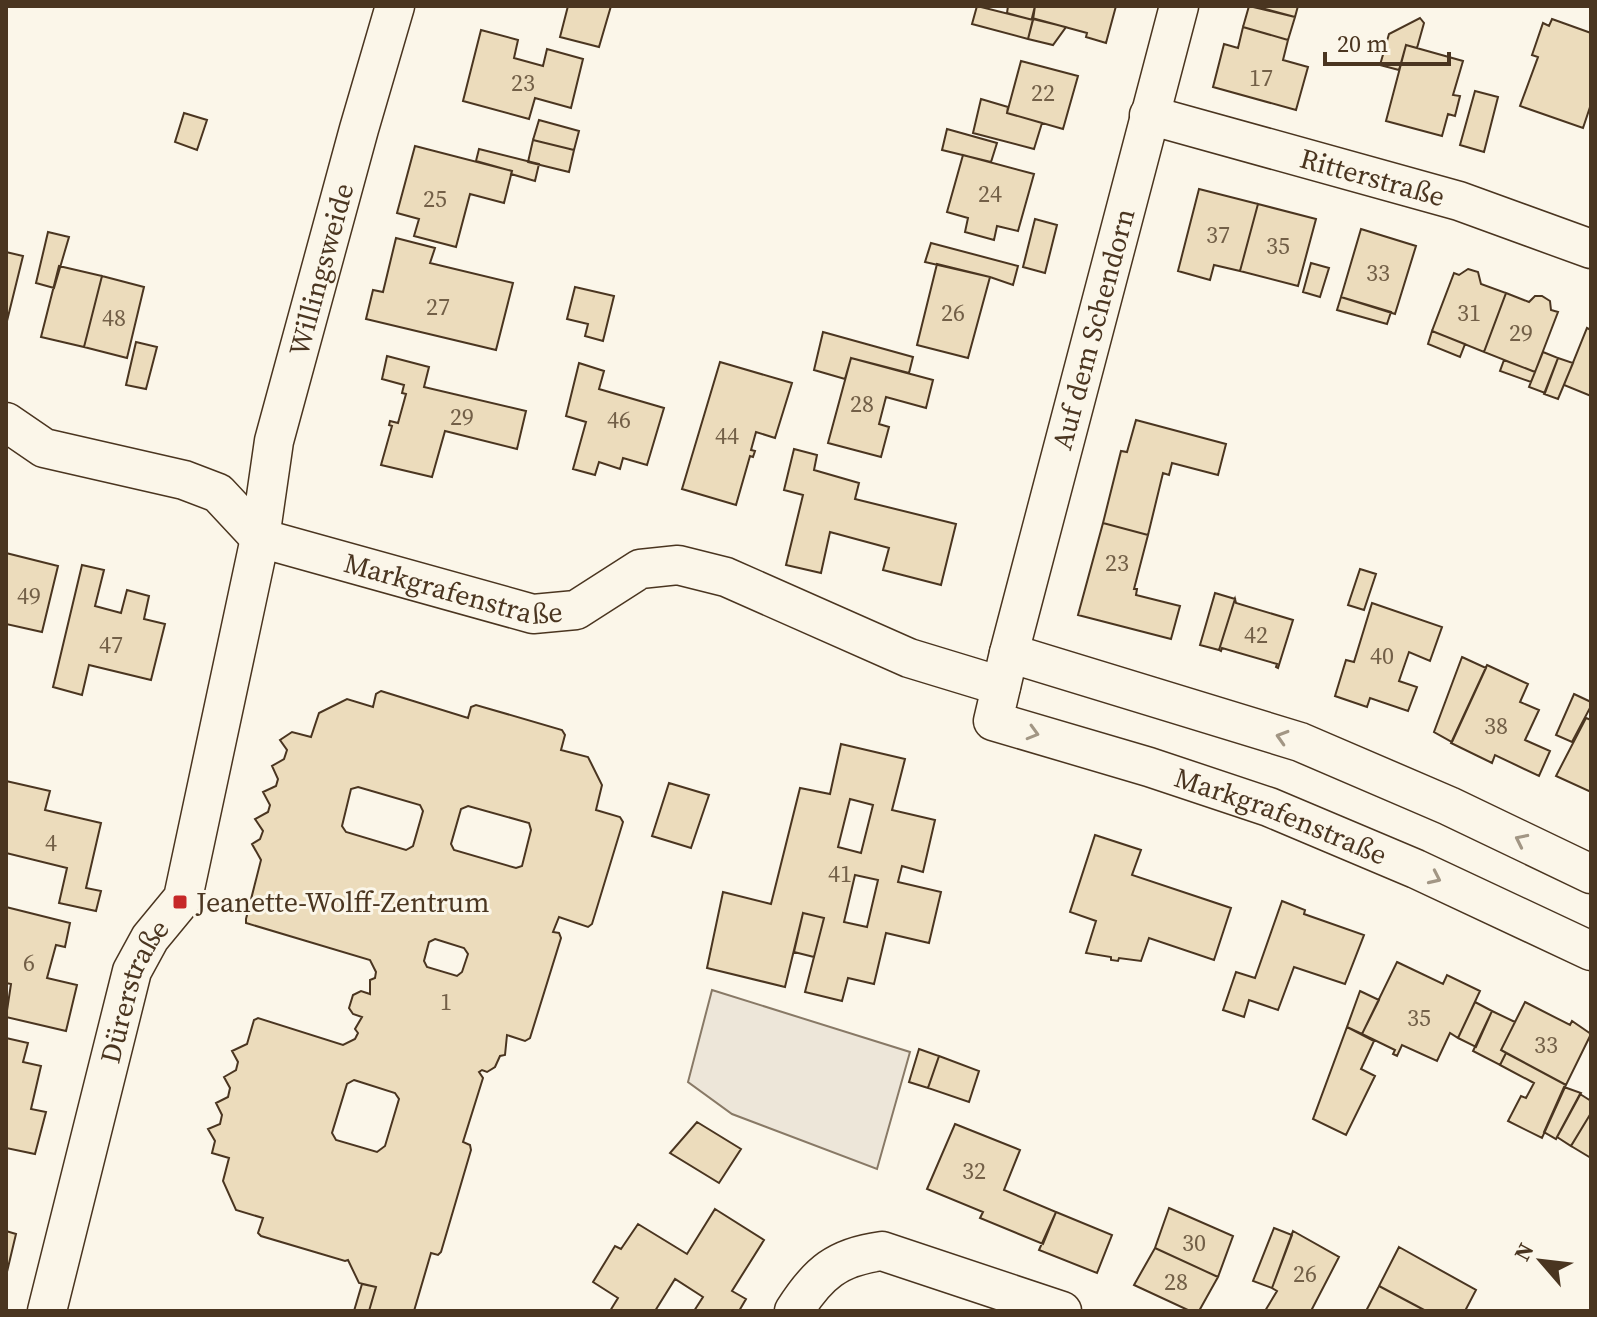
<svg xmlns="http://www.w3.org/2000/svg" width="1597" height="1317" font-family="'Source Serif 4',serif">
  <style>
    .green { fill: #ede6d9; stroke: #887966; stroke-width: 2 }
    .building { fill: #ecdcbc; stroke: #4a3520; stroke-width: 2; fill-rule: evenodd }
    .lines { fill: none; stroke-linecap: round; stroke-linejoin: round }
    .street-casing { stroke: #4a3520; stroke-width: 41 }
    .street { stroke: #fbf6e9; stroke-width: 38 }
    .oneway { stroke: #a29684 }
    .poi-dot { fill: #c62828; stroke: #fbf6e9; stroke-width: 3 }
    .labels { text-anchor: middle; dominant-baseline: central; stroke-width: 6; stroke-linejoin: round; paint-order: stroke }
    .number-label { font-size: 24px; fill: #725f47 }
    .street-label { font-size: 28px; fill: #4a3520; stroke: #fbf6e9 }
    .poi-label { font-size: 28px; fill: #4a3520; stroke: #fbf6e9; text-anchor: start }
  </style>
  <rect width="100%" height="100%" fill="#fbf6e9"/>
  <!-- green -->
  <path class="green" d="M 712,990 L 910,1052 L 877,1169 L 732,1114 L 688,1082 Z"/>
  <!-- building -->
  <path class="building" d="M 568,6 L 611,6 L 599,47 L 560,37 Z
    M 977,6 L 1033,20 L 1028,39 L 972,24 Z
    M 1008,6 L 1035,6 L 1033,20 L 1007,13 Z
    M 1035,6 L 1116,6 L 1106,43 L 1086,37 L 1087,33 L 1032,18 Z
    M 1249,6 L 1295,17 L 1288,40 L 1243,27 Z
    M 1254,6 L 1298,6 L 1295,17 Z
    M 1420,18 L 1424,23 L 1417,48 L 1406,45 L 1399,70 L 1380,65 L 1389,34 Z
    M 1033,19 L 1066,27 L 1053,45 L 1028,39 Z
    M 1552,19 L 1591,33 L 1591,104 L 1583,128 L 1520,106 L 1538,57 L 1532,55 L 1543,23 L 1549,26 Z
    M 1243,27 L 1288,40 L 1283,60 L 1308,67 L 1296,110 L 1213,87 L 1224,44 L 1238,48 Z
    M 481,30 L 518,40 L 514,58 L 543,66 L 547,49 L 583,59 L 571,108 L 535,98 L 529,119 L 463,101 Z
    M 1406,45 L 1463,61 L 1453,95 L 1460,96 L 1455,116 L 1448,114 L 1442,136 L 1386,121 Z
    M 1021,61 L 1078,76 L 1063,129 L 1007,113 Z
    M 1475,91 L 1498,97 L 1484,152 L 1460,145 Z
    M 981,99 L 1008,107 L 1007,113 L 1042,123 L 1034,149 L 973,133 Z
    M 184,113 L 207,120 L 197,150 L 175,142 Z
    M 539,120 L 579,131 L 574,150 L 533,140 Z
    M 947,129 L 997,143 L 991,162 L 942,150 Z
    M 533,140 L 574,150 L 569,172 L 528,162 Z
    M 415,146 L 512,171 L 504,203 L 470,194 L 456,247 L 414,236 L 419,219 L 397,213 Z
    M 479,149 L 539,164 L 535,181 L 511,174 L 512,171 L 476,161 Z
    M 963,155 L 1034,174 L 1018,231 L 997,226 L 994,240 L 965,232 L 968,218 L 947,212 Z
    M 1199,189 L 1258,204 L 1240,271 L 1214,265 L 1210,280 L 1178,271 Z
    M 1258,204 L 1316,219 L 1298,286 L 1240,271 Z
    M 1035,219 L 1057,225 L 1045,273 L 1023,267 Z
    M 1361,229 L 1416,246 L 1395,314 L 1341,297 Z
    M 48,232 L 69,237 L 54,288 L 36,283 Z
    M 396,238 L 435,248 L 430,263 L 513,283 L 496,350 L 366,319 L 373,290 L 383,292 Z
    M 931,243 L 1018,266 L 1013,285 L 990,277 L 925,262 Z
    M 6,252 L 23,256 L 6,325 Z
    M 1311,263 L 1329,268 L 1320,297 L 1303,292 Z
    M 937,264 L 990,277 L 968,358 L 917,345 Z
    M 59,266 L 102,276 L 84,347 L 41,337 Z
    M 1468,269 L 1478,272 L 1481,284 L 1506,293 L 1484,352 L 1432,331 L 1454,273 L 1459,275 Z
    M 102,276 L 144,287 L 127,358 L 84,347 Z
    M 575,287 L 614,296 L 603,341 L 585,336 L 588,324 L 567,319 Z
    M 1506,293 L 1529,302 L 1535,296 L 1542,296 L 1550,301 L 1551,310 L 1558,312 L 1535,372 L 1484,352 Z
    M 1341,297 L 1391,312 L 1387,324 L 1337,310 Z
    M 1587,328 L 1591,330 L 1591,396 L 1564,385 Z
    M 1432,331 L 1465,344 L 1460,357 L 1428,344 Z
    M 823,332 L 913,357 L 909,373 L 851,358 L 845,379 L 814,370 Z
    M 136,342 L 157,347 L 146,389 L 126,385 Z
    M 1543,352 L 1558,358 L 1545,393 L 1529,387 Z
    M 387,356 L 429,367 L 424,387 L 526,411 L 517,449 L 445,431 L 432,477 L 381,465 L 392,426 L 389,425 L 390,421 L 398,423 L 406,394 L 402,393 L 404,385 L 382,379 Z
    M 851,358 L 933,380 L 926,408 L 886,397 L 879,424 L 889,427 L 881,457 L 828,443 Z
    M 1558,358 L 1573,363 L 1558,399 L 1544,394 Z
    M 1504,360 L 1535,372 L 1531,382 L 1500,371 Z
    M 720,362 L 792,383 L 775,438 L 756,432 L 751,450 L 755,451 L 753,457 L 750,456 L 736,505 L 682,489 Z
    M 579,363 L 604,371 L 599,389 L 664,408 L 647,465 L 623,458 L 620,469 L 599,462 L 595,475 L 573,469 L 586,422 L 566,416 Z
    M 1136,420 L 1226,444 L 1218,475 L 1172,463 L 1169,475 L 1163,473 L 1148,535 L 1103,523 L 1121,451 L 1127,452 Z
    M 794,449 L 817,455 L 814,470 L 859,483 L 855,499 L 956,524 L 941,585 L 883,570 L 889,548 L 830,532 L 821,573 L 786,565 L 803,495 L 784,490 Z
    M 1103,523 L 1148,535 L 1134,589 L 1137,589 L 1136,595 L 1180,606 L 1171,639 L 1078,615 Z
    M 6,553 L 58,566 L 42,632 L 6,624 Z
    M 82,565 L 104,570 L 95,606 L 121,613 L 127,590 L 149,596 L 144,619 L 165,624 L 151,680 L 89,665 L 82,695 L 53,687 Z
    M 1360,569 L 1376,574 L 1364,610 L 1348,605 Z
    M 1215,593 L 1235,599 L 1219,650 L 1200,645 Z
    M 1235,599 L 1236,603 L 1293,620 L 1278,668 L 1276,667 L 1277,664 L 1222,648 L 1221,651 L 1219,650 Z
    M 1372,603 L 1442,627 L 1430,661 L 1409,652 L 1399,681 L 1417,687 L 1408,711 L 1370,698 L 1367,707 L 1335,696 L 1346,660 L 1354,662 Z
    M 1462,657 L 1486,668 L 1452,742 L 1434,732 Z
    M 1487,665 L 1528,684 L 1520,702 L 1539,710 L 1525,740 L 1550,751 L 1539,776 L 1495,755 L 1492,763 L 1451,743 Z
    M 381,691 L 468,718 L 471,707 L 476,705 L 562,730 L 565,735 L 561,750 L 588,757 L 602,785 L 596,810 L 620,817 L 623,822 L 592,924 L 588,927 L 559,917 L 553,932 L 559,933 L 561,938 L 530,1038 L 525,1041 L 507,1035 L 505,1055 L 500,1056 L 495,1067 L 487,1072 L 482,1070 L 479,1072 L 483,1078 L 463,1142 L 470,1145 L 471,1150 L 441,1252 L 438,1255 L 431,1253 L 414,1311 L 369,1311 L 376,1287 L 359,1283 L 348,1260 L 345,1261 L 261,1236 L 258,1233 L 263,1218 L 236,1210 L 223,1181 L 229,1158 L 212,1153 L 215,1141 L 208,1129 L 220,1124 L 222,1115 L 216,1103 L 228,1097 L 230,1088 L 224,1077 L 236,1070 L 238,1062 L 232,1051 L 247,1044 L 254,1020 L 258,1018 L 343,1045 L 355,1039 L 358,1033 L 355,1029 L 362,1017 L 353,1014 L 349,1008 L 353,995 L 361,991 L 370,994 L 370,980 L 375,978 L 376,972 L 370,960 L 246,923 L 246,919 L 261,860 L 252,844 L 260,839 L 263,831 L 255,819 L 268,812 L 270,805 L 263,792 L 276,786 L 278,779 L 272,766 L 284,759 L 287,750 L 280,740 L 292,732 L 311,737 L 319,713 L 347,699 L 373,707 L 376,694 ZM 358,787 L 420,805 L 423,811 L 413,846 L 406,850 L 346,832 L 342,826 L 351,789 ZM 468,806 L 529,823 L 531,830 L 522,866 L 516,868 L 454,850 L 451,844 L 461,809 ZM 435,939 L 464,948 L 468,954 L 462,972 L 457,976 L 427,967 L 424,961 L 429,942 ZM 354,1080 L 395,1093 L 399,1099 L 385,1146 L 377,1152 L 336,1140 L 332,1133 L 347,1084 Z
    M 1574,694 L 1591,702 L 1591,706 L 1572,742 L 1556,735 Z
    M 1586,718 L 1591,720 L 1591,792 L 1556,776 Z
    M 841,744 L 905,759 L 892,810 L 935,820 L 923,872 L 902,866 L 898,882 L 941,892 L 929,943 L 886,933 L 874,984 L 848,978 L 842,1001 L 805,992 L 824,918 L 803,913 L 785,987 L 707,968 L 723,892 L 771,904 L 800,788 L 830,794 ZM 850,799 L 873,805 L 861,853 L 838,847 ZM 855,875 L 878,880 L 867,927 L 844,922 Z
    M 6,781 L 50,791 L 45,810 L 101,823 L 86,888 L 101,891 L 96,911 L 59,903 L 67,868 L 6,853 Z
    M 669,783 L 709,795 L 691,848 L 652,836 Z
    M 1095,835 L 1141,850 L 1132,875 L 1231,908 L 1214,960 L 1149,938 L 1141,961 L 1119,958 L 1118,961 L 1111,960 L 1111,957 L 1086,953 L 1096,921 L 1070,912 Z
    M 1282,901 L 1305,910 L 1304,914 L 1364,935 L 1345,984 L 1294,967 L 1278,1010 L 1249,1000 L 1244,1017 L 1223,1010 L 1236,972 L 1255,978 Z
    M 6,907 L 70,923 L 65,947 L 56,945 L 47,978 L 77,985 L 66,1031 L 6,1017 L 11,984 L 6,983 Z
    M 803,913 L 824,918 L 814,957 L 794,952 Z
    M 1397,962 L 1443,984 L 1447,975 L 1480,991 L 1458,1038 L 1450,1033 L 1437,1061 L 1402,1045 L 1397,1056 L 1393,1054 L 1395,1050 L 1362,1034 Z
    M 1360,991 L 1379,1000 L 1362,1034 L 1347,1027 Z
    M 1475,1002 L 1492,1011 L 1476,1047 L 1458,1038 Z
    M 1525,1002 L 1570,1025 L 1572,1021 L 1591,1034 L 1566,1085 L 1501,1050 Z
    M 1492,1011 L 1515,1022 L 1501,1050 L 1506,1053 L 1500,1065 L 1473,1051 Z
    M 1347,1027 L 1374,1041 L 1361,1069 L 1375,1076 L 1346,1135 L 1313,1119 Z
    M 6,1038 L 28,1043 L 23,1062 L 41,1066 L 31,1109 L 46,1112 L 35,1154 L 6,1148 Z
    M 919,1049 L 939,1056 L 928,1088 L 909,1082 Z
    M 1506,1053 L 1566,1085 L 1542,1138 L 1508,1121 L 1521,1096 L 1526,1098 L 1534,1083 L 1500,1065 Z
    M 939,1056 L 979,1071 L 969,1102 L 928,1088 Z
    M 1564,1087 L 1581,1093 L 1556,1139 L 1544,1132 Z
    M 1580,1094 L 1591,1101 L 1591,1113 L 1571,1146 L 1557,1137 Z
    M 1591,1113 L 1591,1158 L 1571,1146 Z
    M 697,1122 L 741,1149 L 719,1183 L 670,1153 Z
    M 955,1124 L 1020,1150 L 1004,1190 L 1056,1212 L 1043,1244 L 980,1218 L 983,1212 L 927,1189 Z
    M 1169,1208 L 1233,1236 L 1218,1277 L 1155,1248 Z
    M 715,1209 L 764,1240 L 732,1291 L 746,1299 L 739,1311 L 694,1311 L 703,1297 L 675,1279 L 655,1311 L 610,1311 L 618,1298 L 593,1282 L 615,1246 L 621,1249 L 638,1224 L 687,1254 Z
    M 1056,1212 L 1112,1235 L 1097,1273 L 1039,1250 Z
    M 1274,1228 L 1292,1235 L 1272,1288 L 1253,1281 Z
    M 6,1231 L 16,1234 L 6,1276 Z
    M 1293,1231 L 1339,1257 L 1311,1311 L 1265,1311 L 1277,1291 L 1272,1288 Z
    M 1399,1247 L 1476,1290 L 1465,1311 L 1426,1311 L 1379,1286 Z
    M 1155,1248 L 1218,1277 L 1199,1311 L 1190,1311 L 1134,1285 Z
    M 362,1284 L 376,1287 L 369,1311 L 354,1311 Z
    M 1379,1286 L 1426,1311 L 1366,1311 Z"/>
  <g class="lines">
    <defs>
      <g id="street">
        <path id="s1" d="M 1179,6 L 1009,653 L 993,721 L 1149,767 L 1269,807 L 1416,869 L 1591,951"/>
        <path id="s2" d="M 1149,115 L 1459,201 L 1591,249"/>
        <path id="s3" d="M 6,422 L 44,448 L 184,480 L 218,493 L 260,538 L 533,614 L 576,610 L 640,569 L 678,565 L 726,577 L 909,658 L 1001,686"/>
        <path d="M 1009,653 L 1300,742 L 1449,806 L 1591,874"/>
        <path id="s4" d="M 47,1311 L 132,971 L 150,938 L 183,898 L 260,538 L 274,441 L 359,129 L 395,6"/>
        <path d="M 794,1311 C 818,1273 837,1257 882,1251 L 1062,1311"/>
      </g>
    </defs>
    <!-- street casing -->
    <use href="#street" class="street-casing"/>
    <!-- street -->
    <use href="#street" class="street"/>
  </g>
  <!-- one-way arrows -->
  <defs><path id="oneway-chevron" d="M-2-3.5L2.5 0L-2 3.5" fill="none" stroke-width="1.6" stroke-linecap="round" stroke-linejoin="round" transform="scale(2)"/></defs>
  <g class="oneway">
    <use href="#oneway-chevron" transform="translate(1033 733) rotate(16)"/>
    <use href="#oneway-chevron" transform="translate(1282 737) rotate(-163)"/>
    <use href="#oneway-chevron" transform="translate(1521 840) rotate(-154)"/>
    <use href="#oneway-chevron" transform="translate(1435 878) rotate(25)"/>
  </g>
  <!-- markers -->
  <rect class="poi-dot" x="172" y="894" width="16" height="16" rx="4"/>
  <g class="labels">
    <!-- number labels -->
    <g class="number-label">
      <text x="1261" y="77">17</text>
      <text x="523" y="82">23</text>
      <text x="1043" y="92">22</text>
      <text x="990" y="193">24</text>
      <text x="435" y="198">25</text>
      <text x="1218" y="234">37</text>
      <text x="1278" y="245">35</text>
      <text x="1378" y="272">33</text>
      <text x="438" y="306">27</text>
      <text x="953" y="312">26</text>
      <text x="1469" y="312">31</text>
      <text x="114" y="317">48</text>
      <text x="1521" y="332">29</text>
      <text x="862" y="403">28</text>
      <text x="462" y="416">29</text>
      <text x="619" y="419">46</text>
      <text x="727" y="435">44</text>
      <text x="1117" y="562">23</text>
      <text x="29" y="595">49</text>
      <text x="1256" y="634">42</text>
      <text x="111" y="644">47</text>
      <text x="1382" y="655">40</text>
      <text x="1496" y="725">38</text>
      <text x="51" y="842">4</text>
      <text x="840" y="873">41</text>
      <text x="29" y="962">6</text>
      <text x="446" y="1001">1</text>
      <text x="1419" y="1017">35</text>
      <text x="1546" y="1044">33</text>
      <text x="974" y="1170">32</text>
      <text x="1194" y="1242">30</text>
      <text x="1305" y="1273">26</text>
      <text x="1176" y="1281">28</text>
    </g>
    <!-- street labels -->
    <g class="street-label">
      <text stroke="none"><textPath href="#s2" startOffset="232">Ritterstraße</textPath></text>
      <text stroke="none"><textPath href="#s4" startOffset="1084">Willingsweide</textPath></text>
      <text transform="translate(1093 329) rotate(-75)">Auf dem Schendorn</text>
      <text stroke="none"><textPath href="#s3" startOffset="488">Markgrafenstraße</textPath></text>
      <text stroke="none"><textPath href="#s1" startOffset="1042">Markgrafenstraße</textPath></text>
      <text stroke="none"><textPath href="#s4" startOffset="332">Dürerstraße</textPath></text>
    </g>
    <!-- poi labels -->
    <g class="poi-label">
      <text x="196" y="902">Jeanette-Wolff-Zentrum</text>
    </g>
  </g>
  <!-- border -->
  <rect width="1597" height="1317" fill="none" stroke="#4a3520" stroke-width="16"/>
  <!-- north arrow -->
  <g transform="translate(1541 1261) rotate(298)" stroke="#fbf6e9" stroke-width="6" paint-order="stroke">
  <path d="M0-6L14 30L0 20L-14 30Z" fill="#4a3520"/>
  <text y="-12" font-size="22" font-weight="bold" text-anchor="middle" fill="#4a3520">N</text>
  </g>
  <!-- scale -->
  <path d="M1325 52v12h124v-12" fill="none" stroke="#4a3520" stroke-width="4"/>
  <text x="1337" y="52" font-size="24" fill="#4a3520" stroke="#fbf6e9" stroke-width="6" paint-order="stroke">20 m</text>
</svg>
